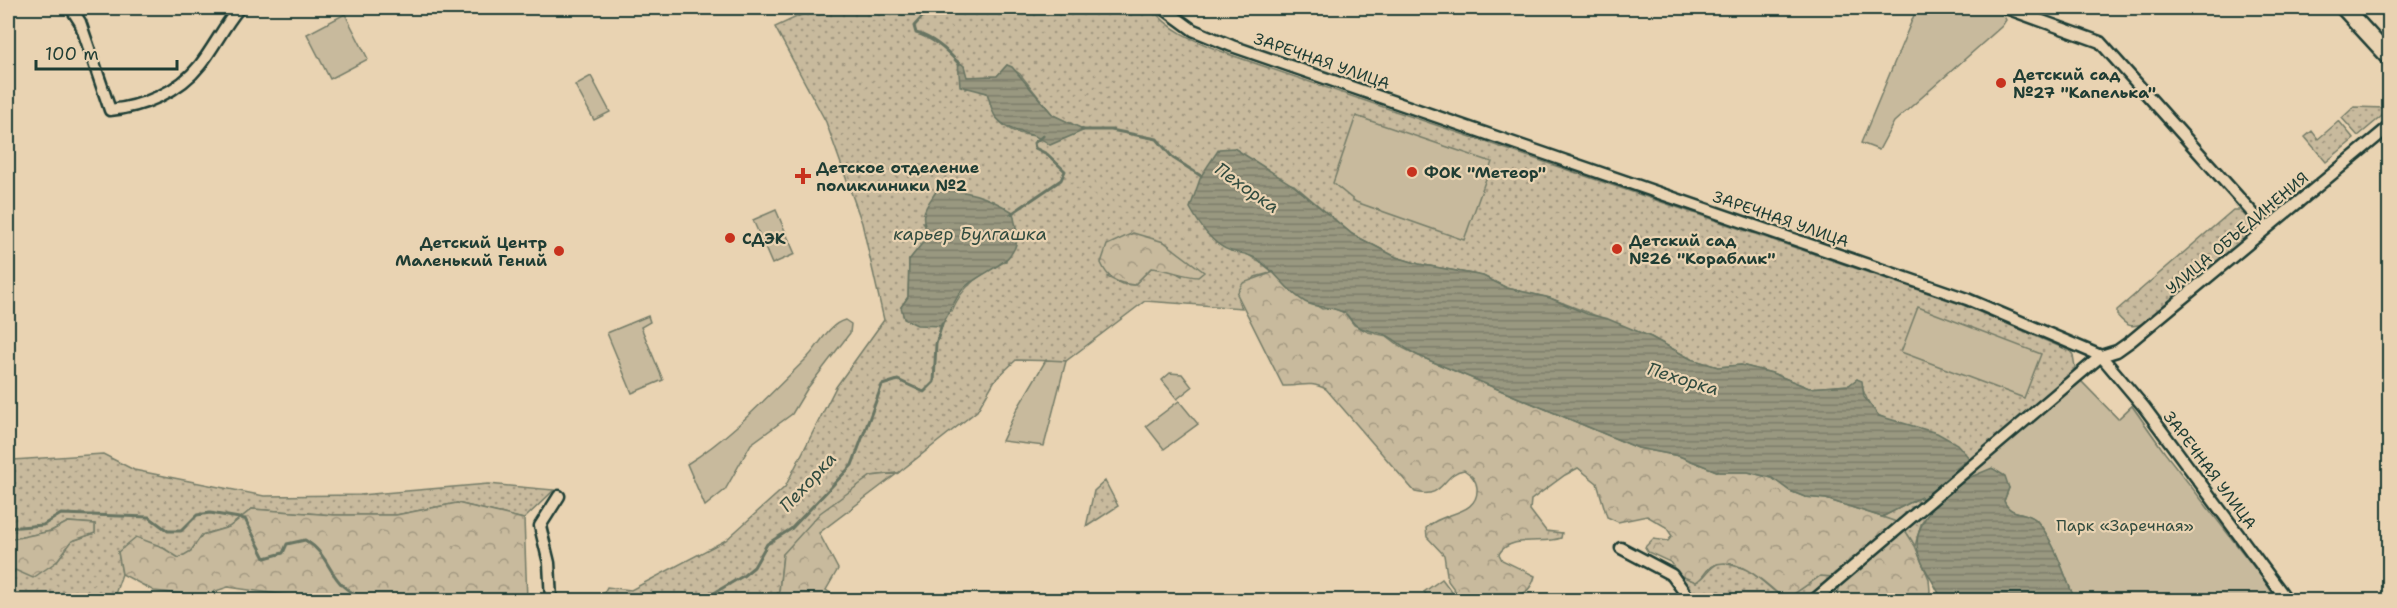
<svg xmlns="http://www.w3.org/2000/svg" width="2397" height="608" font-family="'Shantell Sans',sans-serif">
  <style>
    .grass { fill: url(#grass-dots); stroke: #747c68; stroke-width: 1.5; fill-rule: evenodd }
    .forest { fill: url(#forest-crowns); stroke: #747c68; stroke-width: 1.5 }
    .park { fill: #c8ba9d; stroke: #747c68; stroke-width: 1.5 }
    .water { fill: url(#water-rules); stroke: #687462; stroke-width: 1.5 }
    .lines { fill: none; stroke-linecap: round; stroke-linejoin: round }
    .stream { stroke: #687462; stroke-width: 3 }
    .street-casing { stroke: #1f3d34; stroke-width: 15 }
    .secondary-casing { stroke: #1f3d34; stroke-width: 20 }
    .street { stroke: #e9d3b2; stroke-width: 10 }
    .secondary { stroke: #e9d3b2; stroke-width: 15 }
    .poi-dot { fill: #c8321e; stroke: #e9d3b2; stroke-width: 2 }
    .labels { text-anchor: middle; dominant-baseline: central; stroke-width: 4.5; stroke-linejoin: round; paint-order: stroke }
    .street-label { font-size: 16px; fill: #1f3d34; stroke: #e9d3b2 }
    .poi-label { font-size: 16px; font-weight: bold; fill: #1f3d34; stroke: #e9d3b2; text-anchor: start }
    .park-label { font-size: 16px; fill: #304a3e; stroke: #e9d3b2 }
    .water-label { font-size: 18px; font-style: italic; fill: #314b3f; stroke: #e9d3b2 }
  </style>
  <defs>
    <pattern id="grass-dots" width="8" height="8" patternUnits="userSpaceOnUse" patternTransform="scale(1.5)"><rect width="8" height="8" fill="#c8ba9d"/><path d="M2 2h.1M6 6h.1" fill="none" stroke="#a29881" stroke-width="1.8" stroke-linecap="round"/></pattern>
    <pattern id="forest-crowns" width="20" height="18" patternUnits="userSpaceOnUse" patternTransform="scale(1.5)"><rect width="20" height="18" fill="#c8ba9d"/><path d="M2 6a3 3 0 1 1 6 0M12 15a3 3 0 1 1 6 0" fill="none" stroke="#a29881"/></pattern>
    <pattern id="water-rules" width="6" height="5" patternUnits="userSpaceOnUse" patternTransform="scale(1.5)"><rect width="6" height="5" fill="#999880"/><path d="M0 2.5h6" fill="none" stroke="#7c7d6a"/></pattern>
  </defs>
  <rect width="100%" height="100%" fill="#e9d3b2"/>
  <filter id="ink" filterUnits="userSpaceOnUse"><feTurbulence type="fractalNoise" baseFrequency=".0167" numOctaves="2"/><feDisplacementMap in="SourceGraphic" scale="12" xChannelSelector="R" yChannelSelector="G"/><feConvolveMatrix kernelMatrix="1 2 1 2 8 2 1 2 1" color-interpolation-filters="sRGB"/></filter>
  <g filter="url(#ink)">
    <!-- grass -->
    <path class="grass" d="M 816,8 L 1152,8 C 1169,32 1201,43 1228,54 L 1963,305 L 2070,351 L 2073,355 L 2075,367 L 2073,373 L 2021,416 L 2026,424 L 2079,379 L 2118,419 L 2132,406 L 2160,446 L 2151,439 L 2075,600 L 2046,534 L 1966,479 C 1948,458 1921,439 1898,424 C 1892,419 1883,419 1877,414 C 1865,403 1866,391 1857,379 L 1850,385 L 1809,388 L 1772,373 L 1741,365 L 1718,367 L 1691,359 L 1651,337 L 1550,298 L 1507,288 L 1483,276 L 1419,264 L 1396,257 L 1352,234 L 1294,185 L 1212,162 L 1201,176 L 1231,251 L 1244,252 L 1274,272 L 1255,277 L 1238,300 L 1242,308 L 1145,301 L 1066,361 L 1016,360 L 995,380 L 977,411 L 898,473 L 871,476 L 783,554 L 779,592 L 769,600 L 600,600 L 607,587 L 631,590 L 726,540 L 785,487 L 836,387 L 884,320 L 862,223 L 826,122 L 775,27 ZM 1007,65 L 1020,74 L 1053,115 L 1084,130 C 1055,134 1015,146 995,115 C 991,110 990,99 987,93 L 970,87 L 966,89 L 964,66 L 966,77 L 997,76 ZM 1013,212 L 1014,220 L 1006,261 C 981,274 963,284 952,311 L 901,307 L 908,297 L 909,260 L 929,235 L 923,222 ZM 1164,242 L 1185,260 L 1182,276 L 1170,269 L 1151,268 L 1134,285 L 1122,284 L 1107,277 Z
      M 2354,107 L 2385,108 L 2382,116 L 2358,136 L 2342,118 Z
      M 2339,121 L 2354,139 L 2326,162 L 2305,137 L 2312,131 L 2318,139 Z
      M 2233,210 L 2240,210 L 2254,226 L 2252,233 L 2145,323 C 2131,328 2127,327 2117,315 L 2117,310 Z
      M 8,354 L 13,460 L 103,454 L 134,470 L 264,496 L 360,495 L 488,484 L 554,490 L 524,519 L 457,503 L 396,515 L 334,515 L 252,509 L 229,527 L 202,535 L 191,551 L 179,559 L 160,546 L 118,552 L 122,574 L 113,600 L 8,600 L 8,583 L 15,570 L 56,562 L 72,541 L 95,533 L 95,524 L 68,522 L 51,531 L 8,540 Z
      M 1105,481 L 1118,506 L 1086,527 L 1094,491 Z
      M 1921,497 L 1931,510 L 1921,524 L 1915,546 C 1907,531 1898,522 1882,517 Z
      M 1721,562 L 1749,570 L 1785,600 L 1820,576 L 1835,577 L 1807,600 L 1697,600 L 1679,575 L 1696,582 C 1708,577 1706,568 1721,562 Z"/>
    <!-- forest -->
    <path class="forest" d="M 1133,233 L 1164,242 L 1204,272 L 1198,277 C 1181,276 1169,269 1151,268 L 1134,285 C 1116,283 1108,279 1101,263 L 1107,245 Z
      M 1274,272 L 1288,288 L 1322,309 L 1332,308 L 1345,313 L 1354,325 L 1368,332 L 1387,336 L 1403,348 L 1419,356 L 1638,448 L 1679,456 L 1719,472 L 1748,472 L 1772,478 L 1790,491 L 1805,497 L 1826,499 L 1894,521 L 1905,530 L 1915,546 L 1929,579 L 1930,591 L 1928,600 L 1837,600 L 1840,583 L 1835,577 L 1820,576 L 1785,600 C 1768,585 1736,553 1712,566 C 1705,570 1704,578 1696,582 L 1679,575 L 1670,562 L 1648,552 L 1645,547 L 1653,539 L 1668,541 L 1672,536 L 1666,527 L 1647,516 L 1618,522 L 1607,517 L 1597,483 L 1578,468 L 1565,475 L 1531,500 L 1530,510 L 1546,531 L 1562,533 L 1561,538 C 1543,545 1511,534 1499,554 L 1502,560 L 1535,576 C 1527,608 1489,600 1462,600 L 1448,581 L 1444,555 L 1427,537 L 1426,528 C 1442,511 1479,516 1477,488 C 1476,479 1471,475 1464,470 C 1442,473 1445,500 1415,492 L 1326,389 C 1308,380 1302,387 1283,386 L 1237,294 L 1243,283 Z
      M 898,473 L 819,533 L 838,569 L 826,590 L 838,598 L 837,600 L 769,600 L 779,592 L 783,554 L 820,513 L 871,476 Z
      M 457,503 L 524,519 L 527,600 L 321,600 L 228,587 L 201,596 L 154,591 L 122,574 L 118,552 L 136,537 L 160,546 L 179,558 L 191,551 L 202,535 L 229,527 L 252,509 L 334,515 L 396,515 Z
      M 68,522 L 95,524 L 95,533 L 72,541 L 56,562 L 33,578 L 15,570 L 8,583 L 8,540 L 51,531 Z"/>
    <!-- park -->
    <path class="park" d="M 1917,8 L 1991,8 L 2002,12 L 2006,20 L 2002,26 L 1894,122 L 1879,150 L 1861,143 Z
      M 345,14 L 368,59 L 330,79 L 307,34 Z
      M 591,76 L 610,112 L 594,120 L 575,85 Z
      M 1356,116 L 1492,162 L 1464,240 L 1356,202 L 1333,183 Z
      M 776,210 L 795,254 L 772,264 L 753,220 Z
      M 1918,307 L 2041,354 L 2024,398 L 1901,352 Z
      M 648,316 L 650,322 L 641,327 L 663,380 L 632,393 L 607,333 Z
      M 845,320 L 851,324 L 850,333 L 807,389 L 792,414 L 751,444 L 725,490 L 705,506 L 687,464 C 732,436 768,396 806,359 C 819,347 827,325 845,320 Z
      M 1046,360 L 1066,361 L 1044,446 L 1002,441 L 1017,409 Z
      M 1170,373 L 1182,374 L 1192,387 L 1177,399 L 1162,380 Z
      M 2079,379 L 2118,419 L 2132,406 L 2165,453 L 2264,580 L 2277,600 L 2075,600 C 2064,575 2055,542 2037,521 C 2026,509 2011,518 2004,501 L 2009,488 L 1966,479 Z
      M 1179,401 L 1198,424 L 1164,449 L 1146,426 Z
      M 1442,579 L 1458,600 L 1431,600 L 1424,592 Z"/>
    <!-- water -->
    <path class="water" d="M 958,61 L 964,66 L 967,77 L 997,76 L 1007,65 L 1012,67 L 1053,115 L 1085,130 L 1050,145 C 1033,130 1010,136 995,116 C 991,110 990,100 987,93 L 960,86 Z
      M 1234,148 L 1294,186 L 1352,234 L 1396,257 L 1419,264 L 1483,276 L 1507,288 L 1550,298 L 1587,314 L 1608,319 L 1651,337 L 1691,359 L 1718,367 L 1741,365 L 1772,373 L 1809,388 L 1849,385 L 1857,379 L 1862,381 L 1864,397 L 1879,416 L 1937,433 L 1957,444 L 1969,458 L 1957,468 L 1966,479 L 1992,468 L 2005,476 L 2009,488 L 2004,501 C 2011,518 2026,509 2037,521 C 2055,542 2064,575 2075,600 L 1942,600 C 1926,564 1901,549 1931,510 L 1921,497 L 1882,517 L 1826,499 L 1805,497 L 1790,491 L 1772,478 L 1748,472 L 1719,472 L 1679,456 L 1638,448 L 1419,356 C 1407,351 1398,341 1388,336 C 1378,331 1367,332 1357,326 C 1352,323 1350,317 1345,313 C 1334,306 1318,309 1305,302 C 1286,291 1275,270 1257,259 C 1247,253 1241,254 1231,251 C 1212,245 1199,224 1190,208 L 1201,176 L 1219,149 Z
      M 937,190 C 968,190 987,196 1013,212 C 1014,220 1017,228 1017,235 C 1019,266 974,272 960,293 C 953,303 949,315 941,326 L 917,325 L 904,319 L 901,307 L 908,297 L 909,260 L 929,235 C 918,213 925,209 937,190 Z"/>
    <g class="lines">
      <!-- stream -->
      <path class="stream" d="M 940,8 L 940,14 L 924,15 L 914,26 L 916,33 C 934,38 948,51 959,64
        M 1081,130 L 1111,130 L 1157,139 L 1173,158 L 1201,176
        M 1011,214 L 1061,180 L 1065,171 L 1047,154 L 1035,148 L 1034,143 L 1043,136
        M 8,528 L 43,525 L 61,514 L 149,517 L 168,531 L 181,531 L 197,515 L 210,513 L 245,519 L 265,558 L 283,553 L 287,544 L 305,540 C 336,558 325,589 372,600
        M 677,600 L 693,600
        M 702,600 L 743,576 L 754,567 L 767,544 L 791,529 L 852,465 L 882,385 L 898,380 L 924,392 L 934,382 L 936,344 L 942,324"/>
      <defs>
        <path id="street" d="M 71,8 L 80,22 L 110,110 C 142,107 179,92 200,65 C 214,47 224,26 239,8
          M 1163,8 L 1193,30 L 1232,46 L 1967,299 L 2101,356 L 2144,407 L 2287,600
          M 2006,8 L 2100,42 L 2266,228
          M 1621,548 L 1672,575 L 1690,600
          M 551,600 L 549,563 L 540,526 L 559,496
          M 1814,600 L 2101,356 L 2117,351 L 2131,341 L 2390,126"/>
        <path id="secondary" d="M 2344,8 L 2390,58"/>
      </defs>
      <!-- street casing -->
      <use href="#street" class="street-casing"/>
      <!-- secondary casing -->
      <use href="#secondary" class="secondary-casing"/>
      <!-- street -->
      <use href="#street" class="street"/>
      <!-- secondary -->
      <use href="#secondary" class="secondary"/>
    </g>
  </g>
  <!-- markers -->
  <g class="poi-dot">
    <circle cx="2001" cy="83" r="6"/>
    <circle cx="1412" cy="172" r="6"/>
    <path d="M800 167h6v6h6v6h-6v6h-6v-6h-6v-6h6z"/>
    <circle cx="730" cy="238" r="6"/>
    <circle cx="1617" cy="249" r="6"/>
    <circle cx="559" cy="251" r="6"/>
  </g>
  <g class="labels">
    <!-- street labels -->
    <g class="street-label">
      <text transform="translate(1322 61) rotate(19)">ЗАРЕЧНАЯ УЛИЦА</text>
      <text transform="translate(1781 219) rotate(19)">ЗАРЕЧНАЯ УЛИЦА</text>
      <text transform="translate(2237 233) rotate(-40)">УЛИЦА ОБЪЕДИНЕНИЯ</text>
      <text transform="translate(2210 470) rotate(53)">ЗАРЕЧНАЯ УЛИЦА</text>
    </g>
    <!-- poi labels -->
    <g class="poi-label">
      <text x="2013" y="74">Детский сад<tspan x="2013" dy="18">№27 "Капелька"</tspan></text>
      <text x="816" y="167">Детское отделение<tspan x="816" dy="18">поликлиники №2</tspan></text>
      <text x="1424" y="172">ФОК "Метеор"</text>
      <text x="742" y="238">СДЭК</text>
      <text x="1629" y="240">Детский сад<tspan x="1629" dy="18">№26 "Кораблик"</tspan></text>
      <text x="547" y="242" text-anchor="end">Детский Центр<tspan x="547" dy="18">Маленький Гений</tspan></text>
    </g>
    <!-- park labels -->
    <g class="park-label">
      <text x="2125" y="525">Парк «Заречная»</text>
    </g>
    <!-- water labels -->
    <g class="water-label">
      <text transform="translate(1247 188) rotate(35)">Пехорка</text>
      <text x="970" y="234">карьер Булгашка</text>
      <text transform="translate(1683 379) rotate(17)">Пехорка</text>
      <text transform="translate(808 482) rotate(-47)">Пехорка</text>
    </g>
  </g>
  <!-- margin -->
  <rect width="2397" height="608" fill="none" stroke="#e9d3b2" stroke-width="30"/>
  <rect x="15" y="15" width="2367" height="578" fill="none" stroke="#1f3d34" stroke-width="2" filter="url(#ink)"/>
  <!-- scale -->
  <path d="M36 60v9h141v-9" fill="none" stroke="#1f3d34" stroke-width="3"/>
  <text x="45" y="60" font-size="18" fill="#1f3d34" stroke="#e9d3b2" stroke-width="4.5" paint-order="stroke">100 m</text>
</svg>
